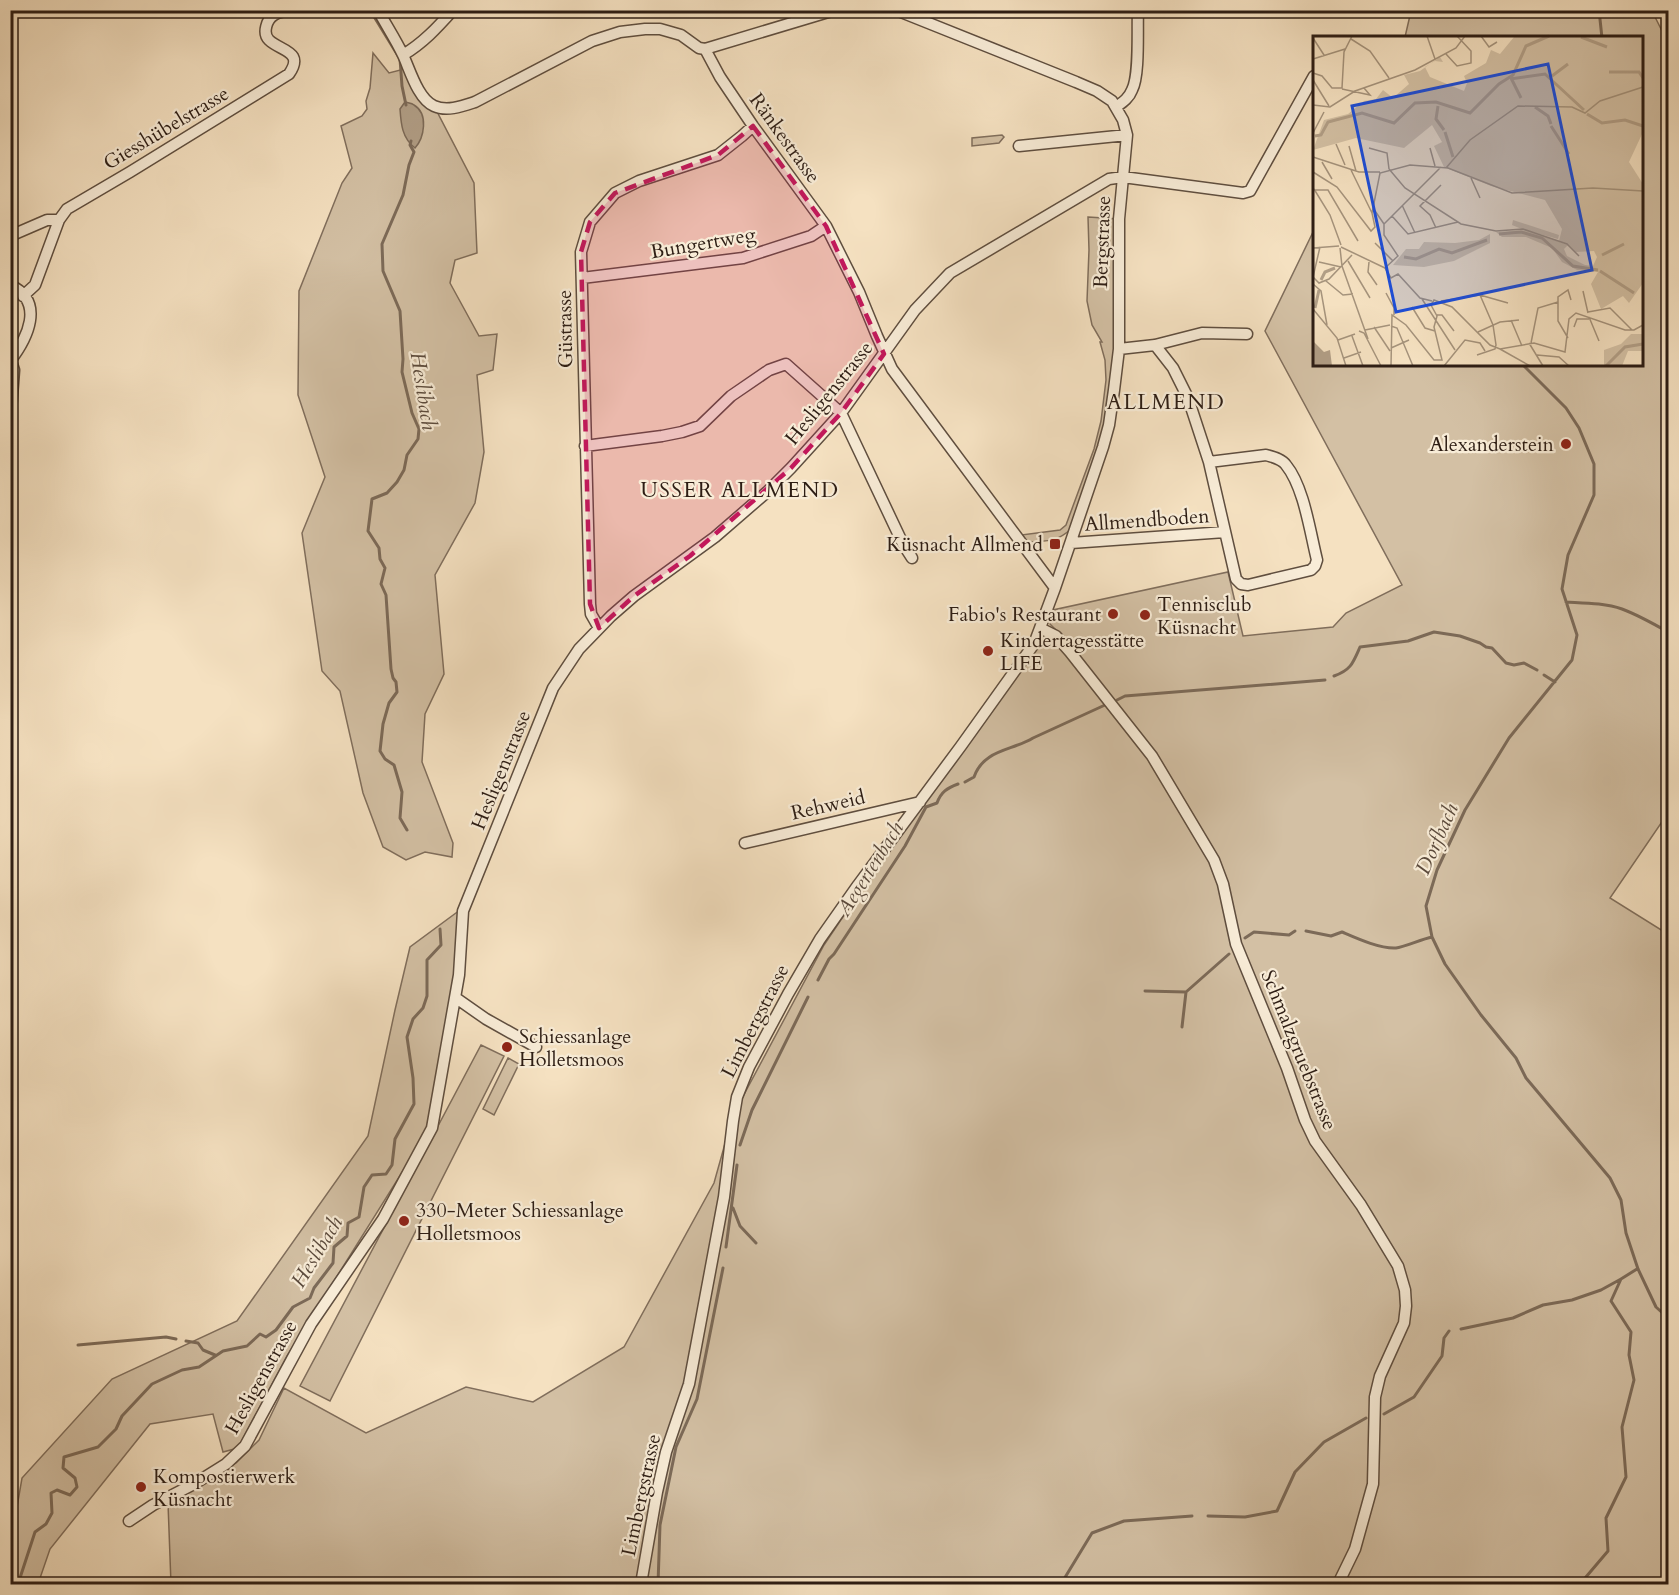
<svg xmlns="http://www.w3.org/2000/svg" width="1679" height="1595" font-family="Cardo,serif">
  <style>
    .green { fill: #d3c0a4; stroke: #806e5c; stroke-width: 1.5 }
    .water { fill: #b19e86; stroke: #7c6a58; stroke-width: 1.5 }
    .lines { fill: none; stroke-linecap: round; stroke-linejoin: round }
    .stream { stroke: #7c6a58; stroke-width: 3 }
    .minor-casing { stroke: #5f4e3f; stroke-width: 13 }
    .minor { stroke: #f8ecd7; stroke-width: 10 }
    .marked { fill: #c2185b; fill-opacity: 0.2; stroke: #c2185b; stroke-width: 4.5; stroke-dasharray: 12 8; stroke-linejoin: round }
    .poi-dot { fill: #8f2418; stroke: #f8ecd7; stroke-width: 2 }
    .labels { text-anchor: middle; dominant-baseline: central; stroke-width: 4.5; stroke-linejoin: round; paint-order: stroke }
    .street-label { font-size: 20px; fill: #2d1d14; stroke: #f8ecd7 }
    .poi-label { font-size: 20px; fill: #2d1d14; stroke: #f8ecd7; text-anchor: start }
    .water-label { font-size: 21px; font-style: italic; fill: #5b4a3c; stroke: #f8ecd7 }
    .neighbourhood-label { font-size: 21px; letter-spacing: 1.5px; fill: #2d1d14; stroke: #f8ecd7 }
    .inset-river { fill: none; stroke: #b19e86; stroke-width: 3 }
    .inset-road { fill: none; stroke: #a5937c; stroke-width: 1.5 }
    .view { fill: #1d4ed8; fill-opacity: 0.15; stroke: #1d4ed8; stroke-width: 3 }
    .inset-edge { fill: none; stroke: #2d1d14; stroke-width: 3 }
  </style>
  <rect width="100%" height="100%" fill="#f5e1c1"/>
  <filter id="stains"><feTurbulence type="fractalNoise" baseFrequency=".00333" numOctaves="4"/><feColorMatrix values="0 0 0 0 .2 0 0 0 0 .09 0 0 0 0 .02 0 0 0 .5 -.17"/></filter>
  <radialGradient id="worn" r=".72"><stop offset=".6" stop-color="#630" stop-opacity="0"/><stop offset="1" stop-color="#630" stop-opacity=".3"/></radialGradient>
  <!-- green -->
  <path class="green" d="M 1411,11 L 1652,11 L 1668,43 L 1668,813 L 1610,898 L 1666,933 L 1668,933 L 1668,1584 L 171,1584 L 168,1503 L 236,1463 L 259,1440 L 284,1388 L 366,1433 L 466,1387 L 533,1402 L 624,1347 L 714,1183 L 733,1115 L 824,945 L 920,802 L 1040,628 L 1065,639 L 1050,624 L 1053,610 L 1228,572 L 1243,636 L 1333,627 L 1346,613 L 1402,585 L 1265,331 L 1314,230 L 1314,364 L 1642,364 L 1642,38 L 1405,37 Z
    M 373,53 L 389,73 L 408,68 L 434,106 L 474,183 L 477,253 L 455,260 L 450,283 L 479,336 L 497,334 L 493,370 L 477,375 L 484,452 L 475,503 L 435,575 L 444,674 L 425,714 L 422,762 L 453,843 L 452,857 L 425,852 L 406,860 L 383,847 L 363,793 L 340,691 L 322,671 L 302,533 L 325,477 L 298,395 L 299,291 L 342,183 L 352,168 L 341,126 L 362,116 L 367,109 L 366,101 L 370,88 Z
    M 1002,135 L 1004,137 L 999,143 L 972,146 L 972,138 Z
    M 1088,217 L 1119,219 L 1119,349 L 1105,422 L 1098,449 L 1071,529 C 1056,543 1045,541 1026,542 L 1021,535 L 1060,530 L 1066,525 L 1094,449 L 1101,421 L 1106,380 L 1105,360 L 1100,342 L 1102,342 L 1092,325 L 1087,301 L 1089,250 Z
    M 460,910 L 455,980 L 428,1131 L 287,1356 L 238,1448 L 223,1452 L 213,1414 L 150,1424 L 50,1549 L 38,1584 L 11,1584 L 11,1542 L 22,1478 L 112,1379 L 237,1321 L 368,1136 L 395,1010 L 410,947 Z
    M 481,1045 L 504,1056 L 330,1401 L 300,1386 Z
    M 508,1058 L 519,1064 L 494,1115 L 483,1109 Z"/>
  <!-- water -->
  <path class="water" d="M 405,102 C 408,103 412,103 414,105 C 429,114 424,138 415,148 C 402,138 401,124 400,109 Z"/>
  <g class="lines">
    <!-- stream -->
    <path class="stream" d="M 370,10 L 400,59 L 402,86 L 406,105
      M 1599,10 L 1602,38
      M 1522,364 L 1566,408 L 1579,428 L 1594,464 L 1594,495 L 1568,555 L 1562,589 L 1577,635 L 1572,660 L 1509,738 L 1465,810 L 1437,870 L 1426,906 L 1432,937 L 1445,964 L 1481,1015 L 1516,1058 L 1526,1078 L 1610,1178 L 1621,1200 L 1626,1233 L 1638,1269 L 1656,1307 L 1668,1318
      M 1566,602 C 1584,603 1605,603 1622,609 C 1638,615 1654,624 1668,632
      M 1544,675 L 1555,682
      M 1334,676 C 1351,670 1353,663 1360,647 L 1408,641 L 1434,632 L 1460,636 L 1480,643 L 1486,647 L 1492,648 L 1506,663 L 1514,665 L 1524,663 L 1537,670
      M 1117,700 L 1125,696 L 1325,680
      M 965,782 L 974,777 C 984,749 1012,751 1033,738 L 1105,705
      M 407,830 L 400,818 L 402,792 L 394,765 L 385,759 L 380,751 L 383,724 L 389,703 L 397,692 L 396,682 L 393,678 L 391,669 L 386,595 L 381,584 L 385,568 L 380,559 L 379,548 L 368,531 L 372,499 L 387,493 L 397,482 L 404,470 L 407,455 L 418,439 L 419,429 L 412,413 L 402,372 L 403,359 L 400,311 L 383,271 L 382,244 L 403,195 L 409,165 L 414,152 L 410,145 L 411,141
      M 1306,931 L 1331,936 L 1342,932 C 1356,938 1380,949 1396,948 C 1404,947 1422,939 1432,937
      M 1245,938 L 1254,932 L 1289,935 L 1295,931
      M 818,980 L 829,959 L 834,954 L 905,846 L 926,807 L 937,803 C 941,792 947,788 958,784
      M 1145,991 L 1186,992 L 1229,954
      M 1182,1027 L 1186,992
      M 740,1145 L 752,1110 L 808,997
      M 733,1208 L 740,1226 L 756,1243
      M 726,1247 L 737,1165
      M 1461,1329 L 1513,1318 L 1543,1305 L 1572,1300 L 1601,1290 L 1621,1279
      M 186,1341 L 198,1343 L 203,1350 L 215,1355
      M 78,1345 L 166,1337 L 176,1339
      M 1384,1414 L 1414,1397 L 1442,1356 L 1444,1338 L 1449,1331
      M 1208,1516 L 1245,1517 L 1277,1511 L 1295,1472 L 1324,1442 L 1366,1418
      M 18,1584 L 35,1532 L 46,1524 L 52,1513 L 51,1493 L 57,1490 L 70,1495 L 77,1487 L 75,1478 L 63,1468 L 64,1457 L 98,1447 L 116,1429 L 122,1416 L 152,1384 L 182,1370 L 199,1367 L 223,1351 L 247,1346 L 260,1334 L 266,1337 L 276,1330 L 293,1307 L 310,1298 L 314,1288 L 333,1263 L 334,1247 L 347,1236 L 348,1223 L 359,1217 L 364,1187 L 372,1175 L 386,1174 L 392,1165 L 395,1139 L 414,1104 L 413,1078 L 407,1037 L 413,1019 L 423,1008 L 427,996 L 427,960 L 441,945 L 440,929
      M 658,1584 L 660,1525 L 676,1447 L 697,1399 L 723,1268
      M 1061,1584 L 1092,1533 L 1124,1521 L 1192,1516
      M 1580,1584 L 1608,1551 L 1606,1518 L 1626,1477 L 1622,1427 L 1634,1380 L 1629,1355 L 1631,1332 L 1611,1301 L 1621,1279 L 1637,1269"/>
    <defs>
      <path id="minor" d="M 378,10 C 386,25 396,40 403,55 C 410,70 418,99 434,106 C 447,112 463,106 475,102 L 592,41 L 620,32 L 645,29 L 660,29 L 681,35 L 699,48 L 705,49 L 720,77 L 753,126 L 826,226 L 859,292 L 877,336 L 892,369 L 1055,588
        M 705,49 L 835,10
        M 403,55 C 423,43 437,28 453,10
        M 1116,107 C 1123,102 1129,98 1132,90 C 1140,75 1137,29 1138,10
        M 1019,146 L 1127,135
        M 10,236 L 47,220 L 59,220
        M 582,278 L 743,258 L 811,236 L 826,226
        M 10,285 C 46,302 27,339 10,361
        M 23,296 L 35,285 L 59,220 L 67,209 L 130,172 L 289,74 C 305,51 280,51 269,40 C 262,33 267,19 274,15 C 278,12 283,12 288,10
        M 1155,345 L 1173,368 L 1188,398 L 1209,462
        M 1119,349 L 1155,345 L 1202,333 L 1247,334
        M 10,424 L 14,370 L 11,361
        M 585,446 L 662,436 L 682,432 L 700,426 L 731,396 L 769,370 L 786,364 L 841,413 L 903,544 L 912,558
        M 1266,455 C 1273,457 1282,459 1286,465 C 1304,487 1310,532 1317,560 L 1315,566 L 1311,570 L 1248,585 L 1241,584 L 1236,579 L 1209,462 Z
        M 1071,543 L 1225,532
        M 599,628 L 591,614 L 590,604 L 581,252 L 590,222 L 615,193 L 639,181 L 718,155 L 742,136 L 753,126
        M 1040,628 L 1056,636 L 1070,652 L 1152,756 L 1214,860 L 1223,884 L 1236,944 L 1287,1068 L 1305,1120 L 1315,1141 L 1361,1205 L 1398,1266 L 1405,1290 L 1406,1306 L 1404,1323 L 1380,1376 L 1375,1397 L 1373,1484 L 1355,1549 L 1338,1584
        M 745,843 L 920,802
        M 456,998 L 486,1019 L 536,1047
        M 129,1521 L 153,1505 L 194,1484 L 226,1464 L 245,1446 L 311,1324 L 383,1219 L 432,1128 L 459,975 L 463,911 L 553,688 L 579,649 L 611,616 L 634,596 L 715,537 L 767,492 L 791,468 L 841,413 L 915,310 L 950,273 L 1109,179 L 1123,177 L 1243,193 L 1250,191 L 1314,76
        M 641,1584 L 657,1492 L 666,1452 L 689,1384 L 724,1197 L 733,1121 L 737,1097 L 749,1067 L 788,994 L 820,939 L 858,885 L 961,746 L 1034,644 L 1055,588 L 1103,447 L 1109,425 L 1114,390 L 1119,349 L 1119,219 L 1127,135 L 1123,120 L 1112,101 L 1097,91 L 1076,82 L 896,10"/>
    </defs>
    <!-- minor casing -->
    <use href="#minor" class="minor-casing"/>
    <!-- minor -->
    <use href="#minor" class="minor"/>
  </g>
  <!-- marked area -->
  <path class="marked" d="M 753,126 L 826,226 L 884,354 L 841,413 L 791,468 L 690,556 L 634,596 L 599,628 L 590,604 L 581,252 L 590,222 L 615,193 L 718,155 Z"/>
  <!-- markers -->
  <g class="poi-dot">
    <circle cx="1566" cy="444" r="6"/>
    <rect x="1049" y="538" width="12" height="12" rx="3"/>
    <circle cx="1113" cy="614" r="6"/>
    <circle cx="1145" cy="615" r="6"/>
    <circle cx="988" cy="651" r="6"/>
    <circle cx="507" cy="1047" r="6"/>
    <circle cx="404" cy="1221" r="6"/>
    <circle cx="141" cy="1487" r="6"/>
  </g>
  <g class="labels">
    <!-- street labels -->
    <g class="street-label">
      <text transform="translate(166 128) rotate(-31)">Giesshübelstrasse</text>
      <text transform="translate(785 138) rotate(54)">Ränkestrasse</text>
      <text transform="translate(1102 242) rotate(-88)">Bergstrasse</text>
      <text transform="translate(703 243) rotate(-10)">Bungertweg</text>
      <text transform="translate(565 329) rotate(-91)">Güstrasse</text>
      <text transform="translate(829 393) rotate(-51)">Hesligenstrasse</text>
      <text transform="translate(1147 520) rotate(-4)">Allmendboden</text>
      <text transform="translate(501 770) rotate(-68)">Hesligenstrasse</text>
      <text transform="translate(828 805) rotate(-13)">Rehweid</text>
      <text transform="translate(755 1021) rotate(-63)">Limbergstrasse</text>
      <text transform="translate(1299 1050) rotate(68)">Schmalzgruebstrasse</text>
      <text transform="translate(261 1377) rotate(-61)">Hesligenstrasse</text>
      <text transform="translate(641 1495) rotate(-78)">Limbergstrasse</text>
    </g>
    <!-- poi labels -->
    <g class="poi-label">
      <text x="1554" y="444" text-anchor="end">Alexanderstein</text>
      <text x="1043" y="544" text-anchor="end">Küsnacht Allmend</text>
      <text x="1157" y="604">Tennisclub<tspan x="1157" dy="23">Küsnacht</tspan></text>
      <text x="1101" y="614" text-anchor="end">Fabio's Restaurant</text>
      <text x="1000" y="640">Kindertagesstätte<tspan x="1000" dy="23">LIFE</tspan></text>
      <text x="519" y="1036">Schiessanlage<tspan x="519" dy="23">Holletsmoos</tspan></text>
      <text x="416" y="1210">330-Meter Schiessanlage<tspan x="416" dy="23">Holletsmoos</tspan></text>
      <text x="153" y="1476">Kompostierwerk<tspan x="153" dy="23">Küsnacht</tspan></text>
    </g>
    <!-- water labels -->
    <g class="water-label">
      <text transform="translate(423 391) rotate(81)">Heslibach</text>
      <text transform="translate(1437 839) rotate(-66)">Dorfbach</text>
      <text transform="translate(870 869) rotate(-58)">Aegertenbach</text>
      <text transform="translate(317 1252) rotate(-59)">Heslibach</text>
    </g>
    <!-- neighbourhood labels -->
    <g class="neighbourhood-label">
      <text x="1166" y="402">ALLMEND</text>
      <text x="740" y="490">USSER ALLMEND</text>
    </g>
  </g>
  <!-- overview -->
  <g transform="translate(1313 36)">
    <rect width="330" height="330" fill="#f5e1c1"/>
    <path d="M 330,0 L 330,96 L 316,126 L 330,148 L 330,247 L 316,267 L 310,260 L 288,273 L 278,248 L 285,236 L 264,234 L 249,226 L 239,212 L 213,201 L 189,201 L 183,196 L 211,194 L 199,189 L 200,184 L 246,199 L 245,203 L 212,194 L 255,209 L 251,213 L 254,220 L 272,229 L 280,230 L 284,221 L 281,215 L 263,216 L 256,209 L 246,205 L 249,193 L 232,164 L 178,150 L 131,131 L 121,110 L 129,106 L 119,89 L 91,112 L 43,102 L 0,114 L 11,84 L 35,78 L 51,65 L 63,63 L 70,54 L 80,62 L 96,48 L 91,39 L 107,35 L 127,21 L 130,26 L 122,25 L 112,31 L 117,41 L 151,55 L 154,47 L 151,40 L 173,27 L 178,14 L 187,18 L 201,1 ZM 177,198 L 177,207 L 141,225 L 111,231 L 80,229 L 93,213 L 106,213 L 111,206 L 142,207 L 166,204 ZM 318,298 L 330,298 L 330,315 L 315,315 L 309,330 L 291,330 L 291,314 L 308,308 Z" fill="#d3c0a4"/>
    <path d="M 0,305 L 11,316 L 17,314 L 19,330 L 0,330 Z" fill="#b19e86"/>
    <path class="inset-river" d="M 268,1 L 294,11M 296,36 L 326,36 L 330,42M 239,40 L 255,28M 197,43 L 232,38 L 271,74M 199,44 L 208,62M 125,70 L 123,83 L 131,94M 222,71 L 235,80 L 238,88M 274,78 L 289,87 L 312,84 L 330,90M 238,90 L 256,118M 132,96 L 140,121M 2,100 L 8,99 L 15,86 L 49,77 L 81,87 L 102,67 L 123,66 L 157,77 L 186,48 L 200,39 L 213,10 L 236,0M 186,198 L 208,196 L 229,202 L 260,230 L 285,234M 289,219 L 311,208M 91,221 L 103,223 L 126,213 L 139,217 L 174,204M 287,235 L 321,257M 8,244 L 12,236 L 22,232M 2,272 L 6,254M 293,330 L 312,311 L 330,308"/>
    <path class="inset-road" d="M 114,0 L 122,23M 168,0 L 176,11 L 184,6M 0,2 L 11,19M 38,3 L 57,15 L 76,42M 133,18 L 144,30 L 158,27 L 158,15 L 144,0M 0,23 L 32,13M 0,37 L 9,40 L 19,52 L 29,52 L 31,16 L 39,0M 0,44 L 16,70M 29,53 L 57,59 L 51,52M 0,69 L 17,71 L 42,55 L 102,34 L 143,12 L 152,0M 0,97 L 11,76M 23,108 L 32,129M 36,110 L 43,135M 56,112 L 74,117 L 76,133M 117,112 L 122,130M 0,121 L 46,136 L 67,136M 9,126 L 19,143M 133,132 L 157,104 L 205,70 L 259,71 L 272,77 L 287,65 L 330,51M 76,133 L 92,152 L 148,188 L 183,195 L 210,193 L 254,208 L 266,220M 38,134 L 59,177M 0,136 L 24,151 L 58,195 L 62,191 L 59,177 L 67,137 L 97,129 L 135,132 L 199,157 L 280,152 L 330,155M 158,142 L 167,162M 1,153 L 17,179 L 28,209M 1,154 L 15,154 L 45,205M 89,169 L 102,197M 60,172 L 71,188M 79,180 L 95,198 L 145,186M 123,192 L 117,179 L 107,170 L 128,149M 62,207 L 80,225M 28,211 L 72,232M 0,212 L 26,210M 27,212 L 29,230 L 55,303M 35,225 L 57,262M 6,226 L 28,231M 56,226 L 55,236 L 64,249M 72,232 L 85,220 L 71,199 L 71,188 L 128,131M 72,232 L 78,242 L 85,238 L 107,262 L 119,265M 0,241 L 6,247 L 16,243 L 39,219M 0,241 L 7,211M 13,245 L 30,259 L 40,258M 0,248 L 8,255 L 14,289M 270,255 L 275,277M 73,257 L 81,272 L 81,279M 109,263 L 142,314M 128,265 L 167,259 L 195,267M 99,271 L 112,292 L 122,295M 0,273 L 24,302 L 33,330M 275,276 L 297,272 L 319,294M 124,279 L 129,279 L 141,295M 276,281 L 286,305M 198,284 L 209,310M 78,290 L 84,292 L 100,330M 61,291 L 77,315M 261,291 L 264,283 L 276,283M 52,294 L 77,289M 46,295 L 51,297 L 68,330M 165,296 L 187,286 L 206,284M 39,300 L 50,330M 255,302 L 245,285 L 245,261 L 255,254 L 258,264M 25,304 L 42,298M 216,307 L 230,330M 218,307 L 225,272 L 245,266M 78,312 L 96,304M 187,313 L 217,330M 164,319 L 182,313 L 183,309 L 180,289 L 167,259M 224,319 L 246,321 L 256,330M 31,322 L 48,316M 78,330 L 79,279 L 93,289 L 121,324 L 129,324 L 121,291 L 124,280 L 118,269 L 121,264 L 139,271 L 177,309 L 187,313 L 221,307 L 252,316 L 256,283 L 263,277 L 312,294 L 321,294 L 330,289M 131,330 L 152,304 L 167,307 L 172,315"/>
    <path class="view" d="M 235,28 L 279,234 L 83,276 L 39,70 Z"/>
    <rect width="330" height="330" class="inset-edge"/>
  </g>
  <!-- margin -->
  <rect width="1679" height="1595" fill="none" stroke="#f5e1c1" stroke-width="36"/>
  <rect x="12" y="12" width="1655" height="1571" fill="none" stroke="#2d1d14" stroke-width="3"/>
  <rect x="18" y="18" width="1643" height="1559" fill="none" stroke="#2d1d14" stroke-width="1.5"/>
  <rect width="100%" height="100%" filter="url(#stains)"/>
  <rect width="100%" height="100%" fill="url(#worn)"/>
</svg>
